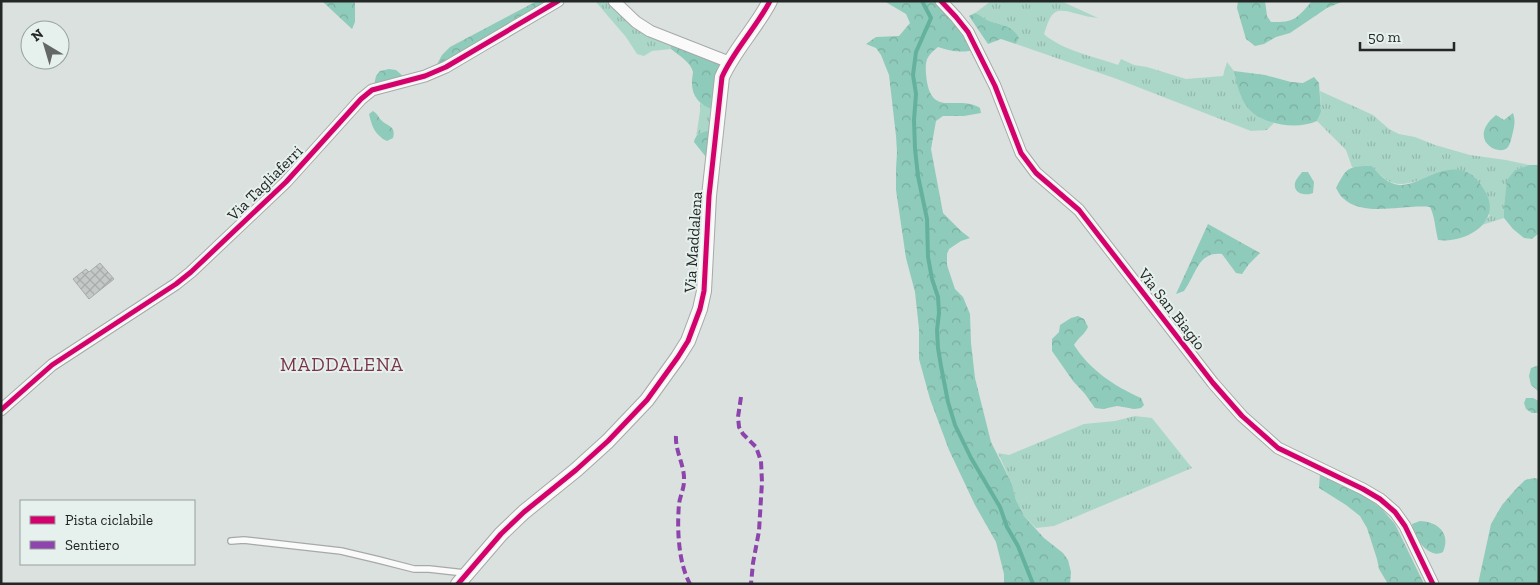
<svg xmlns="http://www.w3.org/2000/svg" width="1540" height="585" font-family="'Zilla Slab',serif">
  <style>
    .grass { fill: url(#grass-tufts) }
    .forest { fill: url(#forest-crowns) }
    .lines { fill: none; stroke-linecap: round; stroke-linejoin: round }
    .stream { stroke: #64b29e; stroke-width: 4 }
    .building { fill: url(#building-cross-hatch); stroke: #a7acaa }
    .service-casing { stroke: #a6a9a8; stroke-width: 8 }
    .minor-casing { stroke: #a6a9a8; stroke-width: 13 }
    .tertiary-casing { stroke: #a6a9a8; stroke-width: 16 }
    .service { stroke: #fafafa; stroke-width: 5.5 }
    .minor { stroke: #fafafa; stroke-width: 11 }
    .tertiary { stroke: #fafafa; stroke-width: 14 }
    .quiet { stroke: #8e44ad; stroke-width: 4; stroke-dasharray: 8 4; stroke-linecap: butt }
    .cycleway-casing { stroke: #e6f0ec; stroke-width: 8 }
    .cycleway { stroke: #d6006c; stroke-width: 5 }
    .labels { text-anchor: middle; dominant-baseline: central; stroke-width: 4; stroke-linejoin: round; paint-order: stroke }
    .street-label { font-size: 16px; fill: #232726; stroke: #e6f0ec }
    .quarter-label { font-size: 19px; letter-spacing: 1px; fill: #7a3449; stroke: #e6f0ec }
  </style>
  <defs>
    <pattern id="grass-tufts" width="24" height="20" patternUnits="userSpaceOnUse" patternTransform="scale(1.25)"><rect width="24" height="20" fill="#abd7c9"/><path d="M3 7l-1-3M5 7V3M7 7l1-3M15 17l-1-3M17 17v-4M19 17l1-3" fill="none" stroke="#93b9ac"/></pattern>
    <pattern id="forest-crowns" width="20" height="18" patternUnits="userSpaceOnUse" patternTransform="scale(1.25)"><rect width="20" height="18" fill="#8fcbba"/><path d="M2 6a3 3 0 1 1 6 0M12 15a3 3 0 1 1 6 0" fill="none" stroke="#7baea0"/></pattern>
    <pattern id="building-cross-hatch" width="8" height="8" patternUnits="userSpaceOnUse" patternTransform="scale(1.25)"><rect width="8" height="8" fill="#c4c8c6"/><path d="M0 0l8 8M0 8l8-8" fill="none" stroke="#a8acaa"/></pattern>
  </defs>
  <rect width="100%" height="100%" fill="#dbe1de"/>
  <!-- grass -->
  <path class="grass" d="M 595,1 L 613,1 L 670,41 L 671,49 L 652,51 L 644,56 L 637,54 L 626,37 Z
    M 991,1 L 1061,1 L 1098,18 C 1091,17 1084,16 1078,14 C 1054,7 1052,10 1044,34 C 1061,50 1096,57 1118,65 L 1121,59 L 1134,65 L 1147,67 L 1186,79 L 1223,76 L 1227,62 L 1234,71 L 1241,97 L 1260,117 L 1274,123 L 1267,130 L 1251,131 L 1117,79 L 1016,44 L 1019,38 C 1013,24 997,25 985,19 C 982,17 979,14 975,13 Z
    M 1320,91 L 1373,115 L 1389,129 L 1399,134 L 1415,137 L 1435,145 L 1470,155 L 1506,160 L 1529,165 L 1515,170 C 1509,186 1504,201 1504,218 L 1482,225 L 1490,215 L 1419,180 C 1397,188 1387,184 1372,166 L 1352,167 L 1346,150 L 1317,121 L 1321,112 Z
    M 700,103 L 714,110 L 712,135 L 700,134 L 696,138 L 700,111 Z
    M 1135,416 L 1152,418 L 1192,468 L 1054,526 L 1036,528 L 1024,516 L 1016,500 L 1012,484 L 998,453 L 1009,455 L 1084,424 L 1115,421 Z"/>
  <!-- forest -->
  <path class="forest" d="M 322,1 L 355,1 L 355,22 L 352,29 Z
    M 537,1 L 553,1 L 435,68 L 442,55 L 450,47 Z
    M 884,1 L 939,1 L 976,49 C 963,54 950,51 938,47 C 927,56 925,59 926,74 C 930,121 957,93 980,108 L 981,113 L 964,116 L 943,116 L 936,121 L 931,149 L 943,213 L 961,231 L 970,238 L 961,241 L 949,249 L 947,254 L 947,265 L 955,289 L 963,297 L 970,314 L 971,343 L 975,378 L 991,442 L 1012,484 L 1016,500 L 1024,516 L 1044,538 L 1063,553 L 1068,560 L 1071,572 L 1070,584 L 1004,584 L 1004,574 L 996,542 L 975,505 L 949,450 L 930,399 L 919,359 L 919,329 L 915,292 L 906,258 L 896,190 L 896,169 L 897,152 L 896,136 L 889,75 L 881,55 L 876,48 L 866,44 L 876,37 L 899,36 L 910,23 L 906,14 Z
    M 1238,1 L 1265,1 L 1267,16 L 1271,22 C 1295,23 1297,18 1312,1 L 1344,1 L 1327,8 L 1290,33 L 1276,37 L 1264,44 L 1255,46 L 1246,39 L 1237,8 Z
    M 975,13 C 979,14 982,17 985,19 C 997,25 1013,24 1019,38 L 1016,44 L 1001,39 L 988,44 L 969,16 Z
    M 670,41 L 723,61 L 714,110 C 699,105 691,96 692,80 C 692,80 693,73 693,72 C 691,62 678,55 671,49 Z
    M 389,69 L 396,70 L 404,77 L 374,85 L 376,76 L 380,71 Z
    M 1234,71 L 1265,75 L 1291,82 L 1303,83 L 1314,77 L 1319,83 L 1321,112 L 1317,121 C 1297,130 1262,125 1248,108 C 1239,97 1237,84 1234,71 Z
    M 373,111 C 378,114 378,117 382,121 C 389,127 396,126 393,138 L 387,141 C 375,135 372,127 369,114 Z
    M 1513,113 C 1516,122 1514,127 1512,136 C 1511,140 1510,144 1508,147 C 1499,158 1466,139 1496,115 L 1504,120 Z
    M 708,131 L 711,133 L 710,162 L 694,142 C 695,135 701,132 708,131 Z
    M 1529,165 L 1539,165 L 1539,233 L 1532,239 L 1524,238 L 1513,229 L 1504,218 L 1504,208 L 1507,180 L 1515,170 Z
    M 1372,166 C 1377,172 1384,180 1392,183 C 1415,194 1442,156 1472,175 C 1478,180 1482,186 1486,193 C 1502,223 1464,244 1438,240 C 1435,228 1435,217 1430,207 C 1404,204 1363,218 1343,198 C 1340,196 1338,191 1336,188 C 1347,167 1348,166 1372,166 Z
    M 1302,172 L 1308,172 L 1314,182 L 1313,193 C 1306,196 1293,194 1295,183 C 1296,179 1300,175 1302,172 Z
    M 1208,224 L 1260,253 L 1249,264 L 1242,274 L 1236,273 L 1222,254 C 1198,251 1196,275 1184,291 L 1176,294 Z
    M 1078,316 L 1084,319 L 1088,327 C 1085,334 1078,338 1074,345 C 1090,370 1114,386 1141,398 L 1144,405 L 1141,408 L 1135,409 L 1117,406 L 1103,409 L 1095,408 L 1085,394 L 1073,381 L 1052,351 L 1052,339 L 1059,332 L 1060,325 L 1071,318 Z
    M 1539,365 L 1539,392 L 1531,385 L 1529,376 L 1531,368 Z
    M 1526,398 L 1533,398 L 1539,401 L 1539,413 L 1532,413 L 1526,409 L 1524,403 Z
    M 1320,473 L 1361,493 L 1381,508 L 1395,524 L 1424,584 L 1388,584 L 1379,569 L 1377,559 L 1367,528 L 1360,516 L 1346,505 L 1319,488 Z
    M 1534,478 L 1539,479 L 1539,584 L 1478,584 L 1491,524 L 1502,505 L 1515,490 L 1525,480 Z
    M 1420,521 C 1438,522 1451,533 1443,552 C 1429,560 1413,537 1412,524 Z"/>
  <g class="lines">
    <!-- stream -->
    <path class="stream" d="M 922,1 L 931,18 L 916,52 L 913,75 L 916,94 L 914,120 L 915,149 L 918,176 L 927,219 L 928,257 L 932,279 L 938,297 L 939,313 L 937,330 L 938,348 L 941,366 L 948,402 L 955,425 L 971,458 L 1000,507 L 1007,527 L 1018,546 L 1033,584"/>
  </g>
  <!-- building -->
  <path class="building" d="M 100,263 L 114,279 L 89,299 L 73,279 L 86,269 L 89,272 Z"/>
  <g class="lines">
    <defs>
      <path id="service" d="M 231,541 L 244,540 L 341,551 L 379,560 L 414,569 L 429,569 L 465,573"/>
      <path id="minor" d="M 614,1 L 636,22 L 650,31 L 729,62
        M 941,1 L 956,17 L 968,32 L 995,86 L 1021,153 L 1036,173 L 1079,210 L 1213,383 L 1242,416 L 1278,448 L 1363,489 L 1380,499 L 1395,512 L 1405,526 L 1433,584
        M 1,410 L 52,365 L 176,284 L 191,272 L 286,182 L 361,99 L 372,90 L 425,76 L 446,67 L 558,1"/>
      <path id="tertiary" d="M 458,584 L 501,534 L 524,512 L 576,470 L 608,441 L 647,400 L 678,357 L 688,341 L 700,309 L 704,291 L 709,196 L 722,77 C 734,50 756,28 770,1"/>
    </defs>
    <!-- service casing -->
    <use href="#service" class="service-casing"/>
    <!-- minor casing -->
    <use href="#minor" class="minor-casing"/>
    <!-- tertiary casing -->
    <use href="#tertiary" class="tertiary-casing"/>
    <!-- service -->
    <use href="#service" class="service"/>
    <!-- minor -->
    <use href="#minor" class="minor"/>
    <!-- tertiary -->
    <use href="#tertiary" class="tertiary"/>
    <!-- quiet -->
    <path class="quiet" d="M 741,397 L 738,417 L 739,427 L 743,434 L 756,447 L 761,461 L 762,482 L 759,531 L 753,563 L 751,584
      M 676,436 C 675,451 685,466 684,481 C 684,489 680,496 679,504 C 677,528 678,562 690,584"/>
    <defs>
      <path id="cycleway" d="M 941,1 L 956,17 L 968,32 L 995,86 L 1021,153 L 1036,173 L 1079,210 L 1213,383 L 1242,416 L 1278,448 L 1363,489 L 1380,499 L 1395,512 L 1405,526 L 1433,584
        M 1,410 L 52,365 L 176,284 L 191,272 L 286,182 L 361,99 L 372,90 L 425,76 L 446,67 L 558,1
        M 458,584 L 501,534 L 524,512 L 576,470 L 608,441 L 647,400 L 678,357 L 688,341 L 700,309 L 704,291 L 709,196 L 722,77 C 734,50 756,28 770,1"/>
    </defs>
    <!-- cycleway casing -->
    <use href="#cycleway" class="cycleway-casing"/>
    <!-- cycleway -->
    <use href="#cycleway" class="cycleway"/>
  </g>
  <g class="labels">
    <!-- street labels -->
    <g class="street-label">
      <text transform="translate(265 183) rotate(-45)">Via Tagliaferri</text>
      <text transform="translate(693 242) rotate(-86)">Via Maddalena</text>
      <text transform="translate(1172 309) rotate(52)">Via San Biagio</text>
    </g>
    <!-- quarter labels -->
    <g class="quarter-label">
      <text x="342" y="364">MADDALENA</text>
    </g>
  </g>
  <!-- border -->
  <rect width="1540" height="585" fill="none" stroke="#232726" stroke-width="5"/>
  <!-- legend -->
  <rect x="20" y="500" width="175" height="65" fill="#e6f0ec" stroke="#98a09d"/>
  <rect x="30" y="516" width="25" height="8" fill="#d6006c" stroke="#98a09d"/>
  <text x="65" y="525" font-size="15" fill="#232726">Pista ciclabile</text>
  <rect x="30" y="541" width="25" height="8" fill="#8e44ad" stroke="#98a09d"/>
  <text x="65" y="550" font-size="15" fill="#232726">Sentiero</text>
  <!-- north arrow -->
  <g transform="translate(45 45) rotate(322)"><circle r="24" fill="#e6f0ec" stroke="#98a09d"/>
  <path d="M0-4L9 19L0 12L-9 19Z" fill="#636866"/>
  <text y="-8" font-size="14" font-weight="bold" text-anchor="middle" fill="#232726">N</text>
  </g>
  <!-- scale -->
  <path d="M1360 42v8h94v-8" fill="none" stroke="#232726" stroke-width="2.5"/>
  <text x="1368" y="42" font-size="15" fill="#232726" stroke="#e6f0ec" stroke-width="4" paint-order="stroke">50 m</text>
</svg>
